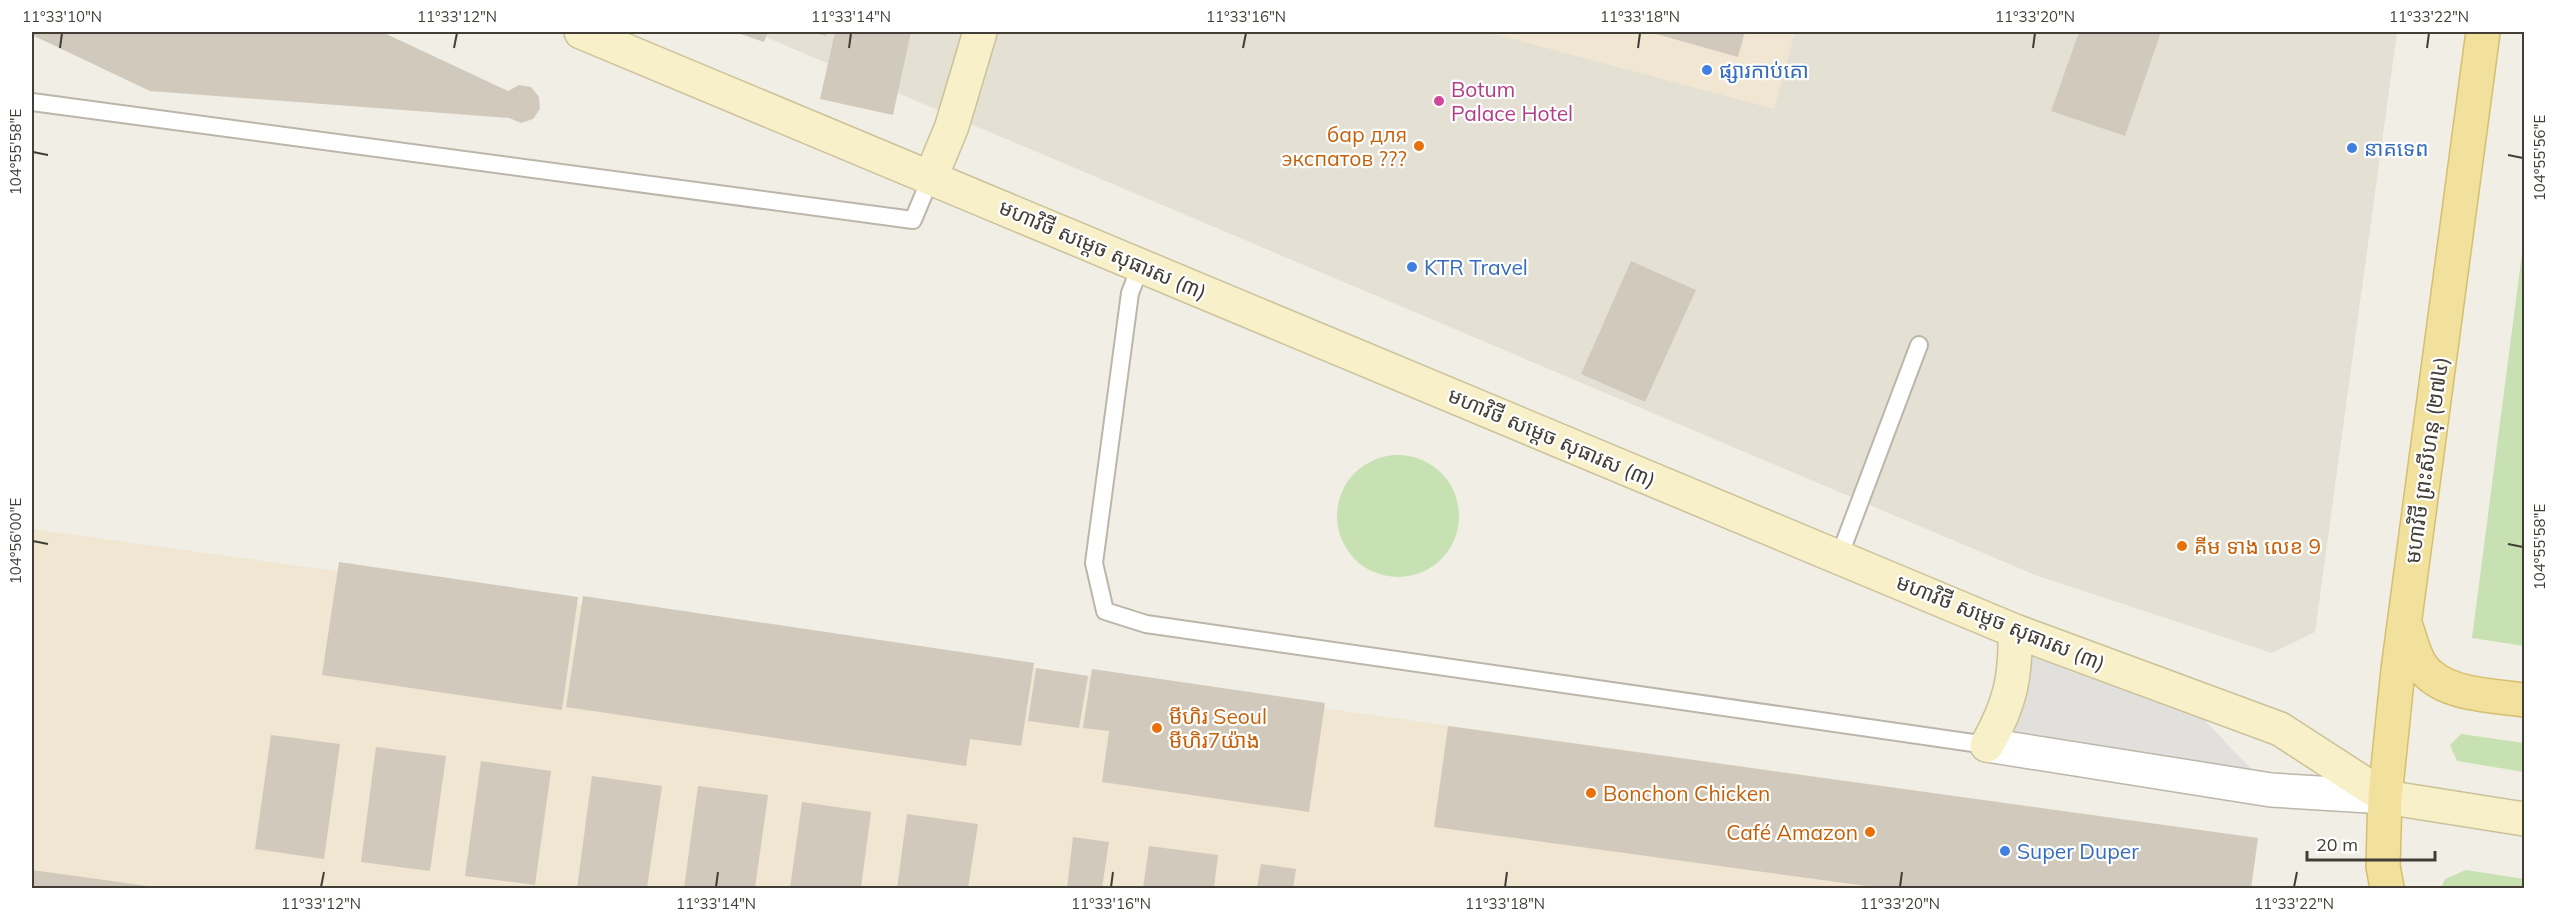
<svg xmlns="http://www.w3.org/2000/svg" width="2556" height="920" font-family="Mulish,'Noto Sans Khmer',sans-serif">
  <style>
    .residential { fill: #e4e0d4 }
    .commercial { fill: #f0e6d2 }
    .green { fill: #c8e1b2 }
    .parking { fill: #e2e0dd }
    .building { fill: #d1cabc }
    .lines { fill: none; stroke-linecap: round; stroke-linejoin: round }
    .lane-casing { stroke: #bbb6a9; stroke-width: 20 }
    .street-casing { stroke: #bbb6a9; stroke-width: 36 }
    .secondary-casing { stroke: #cbc29a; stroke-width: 36 }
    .primary-casing { stroke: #d5bf6f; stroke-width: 36 }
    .lane { stroke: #fff; stroke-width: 16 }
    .street { stroke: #fff; stroke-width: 33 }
    .secondary { stroke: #f8f0c8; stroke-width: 33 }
    .primary { stroke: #f2e19d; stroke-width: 33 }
    .ticks { fill: none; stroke: #423e36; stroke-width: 2 }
    .shop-dot { fill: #3f7fe0; stroke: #fff; stroke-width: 2 }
    .hotel-dot { fill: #d1479c; stroke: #fff; stroke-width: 2 }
    .food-dot { fill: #e8710a; stroke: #fff; stroke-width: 2 }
    .labels { text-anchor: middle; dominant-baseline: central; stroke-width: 4.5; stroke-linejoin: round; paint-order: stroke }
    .shop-label { font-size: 21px; fill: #366cbe; stroke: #fff; text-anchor: start }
    .hotel-label { font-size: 21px; fill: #b23c85; stroke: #fff; text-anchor: start }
    .food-label { font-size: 21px; fill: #c56008; stroke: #fff; text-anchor: start }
    .street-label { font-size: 21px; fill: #423e36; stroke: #fff }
    .neatline { fill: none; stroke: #423e36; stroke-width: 2 }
    .ticks-label { font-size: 15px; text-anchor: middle; fill: #423e36 }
  </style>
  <rect width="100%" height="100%" fill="#f0eee5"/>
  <!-- residential -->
  <path class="residential" d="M 754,32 L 2397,32 L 2315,632 L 2272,653 L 2035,575 Z"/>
  <!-- commercial -->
  <path class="commercial" d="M 1487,32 L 1795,32 L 1774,109 Z
    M 32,529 L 2258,838 L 2251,888 L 32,888 Z"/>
  <!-- green -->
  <path class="green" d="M 2524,238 L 2524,646 L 2472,638 Z
    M1337 516a61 61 0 1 1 122 0a61 61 0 1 1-122 0Z
    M 2461,734 L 2524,743 L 2524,772 L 2457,761 L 2450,745 Z
    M 2466,870 L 2524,879 L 2524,888 L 2441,888 L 2445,879 Z"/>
  <!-- parking -->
  <path class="parking" d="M 2015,631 L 2176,690 L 2271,790 L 1987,745 Z"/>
  <!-- building -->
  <path class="building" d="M 32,32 L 382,32 L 508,91 L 519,85 L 531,87 L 539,97 L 540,109 L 533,119 L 521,123 L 509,118 L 150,91 L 32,35 Z
    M 735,32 L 768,32 L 764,42 Z
    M 813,32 L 828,32 L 826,36 Z
    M 835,32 L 911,32 L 893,115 L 820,99 Z
    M 1649,32 L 1745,32 L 1738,57 Z
    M 2079,32 L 2161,32 L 2125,136 L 2051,111 Z
    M 1631,261 L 1696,290 L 1645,402 L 1581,374 Z
    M 339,562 L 578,597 L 562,710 L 322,675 Z
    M 583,596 L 1034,663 L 1021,746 L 970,739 L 966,766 L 566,707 Z
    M 1036,668 L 1088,676 L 1079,728 L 1028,721 Z
    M 1092,669 L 1325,703 L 1309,812 L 1102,782 L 1109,731 L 1083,728 Z
    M 1448,726 L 2258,838 L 2251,888 L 1881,888 L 1434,827 Z
    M 271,735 L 340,744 L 324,859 L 255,849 Z
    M 376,747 L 446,756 L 430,871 L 361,862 Z
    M 481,761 L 551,771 L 535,885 L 465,876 Z
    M 592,776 L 662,786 L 647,888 L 577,888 Z
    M 698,786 L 768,795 L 755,888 L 684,888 Z
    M 802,802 L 871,812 L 861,888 L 790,888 Z
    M 907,814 L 978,824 L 968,888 L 897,888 Z
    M 1073,837 L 1109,842 L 1102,888 L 1067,888 Z
    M 1149,846 L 1218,855 L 1214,888 L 1143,888 Z
    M 1261,864 L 1296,869 L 1293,888 L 1257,888 Z
    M 32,870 L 155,887 L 155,888 L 32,888 Z"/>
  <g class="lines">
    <defs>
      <path id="lane" d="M 32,102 L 913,220 L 931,177
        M 1141,265 L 1130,293 L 1094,563 L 1105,611 L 1146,624 L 1987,745
        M 1839,557 L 1919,345"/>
      <path id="street" d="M 1987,745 L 2271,790 L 2385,797"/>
      <path id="secondary" d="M 581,32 L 2015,631 L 2280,729 L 2385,797 L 2524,819
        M 931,177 L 952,126 L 980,32
        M 1987,745 C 2010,704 2016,678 2015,631"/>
      <path id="primary" d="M 2405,624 C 2410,637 2413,652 2420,664 C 2440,696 2492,695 2524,700
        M 2387,888 L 2383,866 L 2385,797 L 2398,670 L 2483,32"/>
    </defs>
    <!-- lane casing -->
    <use href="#lane" class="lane-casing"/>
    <!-- street casing -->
    <use href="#street" class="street-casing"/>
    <!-- secondary casing -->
    <use href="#secondary" class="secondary-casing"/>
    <!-- primary casing -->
    <use href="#primary" class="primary-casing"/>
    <!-- lane -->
    <use href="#lane" class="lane"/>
    <!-- street -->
    <use href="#street" class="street"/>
    <!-- secondary -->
    <use href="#secondary" class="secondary"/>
    <!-- primary -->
    <use href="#primary" class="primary"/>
  </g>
  <!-- ticks -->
  <path class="ticks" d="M 60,48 L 62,33M 454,48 L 457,33M 849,48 L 851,33M 1243,48 L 1246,33M 1638,48 L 1640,33M 2033,48 L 2035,33M 2427,48 L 2429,33M 33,152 L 48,155M 2508,155 L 2523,158M 33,541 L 48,544M 2508,544 L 2523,547M 321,887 L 324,872M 716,887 L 718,872M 1111,887 L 1113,872M 1505,887 L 1507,872M 1900,887 L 1902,872M 2294,887 L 2297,872"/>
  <!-- markers -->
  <g class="shop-dot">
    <circle cx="1707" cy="70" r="6"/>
    <circle cx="2352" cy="148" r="6"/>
    <circle cx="1412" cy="267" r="6"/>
    <circle cx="2005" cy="851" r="6"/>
  </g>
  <circle class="hotel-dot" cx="1439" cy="101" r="6"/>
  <g class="food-dot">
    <circle cx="1419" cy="146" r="6"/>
    <circle cx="2182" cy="546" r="6"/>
    <circle cx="1157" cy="728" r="6"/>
    <circle cx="1591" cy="793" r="6"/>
    <circle cx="1870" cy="832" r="6"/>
  </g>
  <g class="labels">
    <!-- shop labels -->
    <g class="shop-label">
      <text x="1719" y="70">ផ្សារកាប់គោ</text>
      <text x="2364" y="148">នាគទេព</text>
      <text x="1424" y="267">KTR Travel</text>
      <text x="2017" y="851">Super Duper</text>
    </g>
    <!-- hotel labels -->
    <g class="hotel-label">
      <text x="1451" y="89">Botum<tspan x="1451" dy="24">Palace Hotel</tspan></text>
    </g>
    <!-- food labels -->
    <g class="food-label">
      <text x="1407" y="134" text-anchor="end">бар для<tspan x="1407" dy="24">экспатов ???</tspan></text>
      <text x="2194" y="546">គីម ទាង លេខ 9</text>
      <text x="1169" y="716">មីហិរ Seoul<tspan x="1169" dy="24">មីហិរ7យ៉ាង</tspan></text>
      <text x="1603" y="793">Bonchon Chicken</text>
      <text x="1858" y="832" text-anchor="end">Café Amazon</text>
    </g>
    <!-- street labels -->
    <g class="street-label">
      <text transform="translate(1103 249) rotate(23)">មហាវិថី សម្តេច សុធារស (៣)</text>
      <text transform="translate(1552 437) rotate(23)">មហាវិថី សម្តេច សុធារស (៣)</text>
      <text transform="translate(2426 460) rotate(-82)">មហាវិថី ព្រះសីហនុ (២៧៤)</text>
      <text transform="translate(2001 622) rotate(22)">មហាវិថី សម្តេច សុធារស (៣)</text>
    </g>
  </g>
  <!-- border -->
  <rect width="2556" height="920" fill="none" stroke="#ffffff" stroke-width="66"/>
  <!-- scale -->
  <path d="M2307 851v9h128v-9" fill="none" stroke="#423e36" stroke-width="3"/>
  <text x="2316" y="851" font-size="18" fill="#423e36" stroke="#ffffff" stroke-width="4.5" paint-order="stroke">20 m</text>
  <rect x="33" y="33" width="2490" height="854" class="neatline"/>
  <g class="ticks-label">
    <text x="62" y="22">11°33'10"N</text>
    <text x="457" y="22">11°33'12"N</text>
    <text x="851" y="22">11°33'14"N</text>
    <text x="1246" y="22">11°33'16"N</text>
    <text x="1640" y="22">11°33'18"N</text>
    <text x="2035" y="22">11°33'20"N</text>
    <text x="2429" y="22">11°33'22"N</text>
    <text transform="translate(16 152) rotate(-90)" y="5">104°55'58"E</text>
    <text transform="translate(2540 158) rotate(-90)" y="5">104°55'56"E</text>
    <text transform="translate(16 541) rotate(-90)" y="5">104°56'00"E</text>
    <text transform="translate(2540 547) rotate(-90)" y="5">104°55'58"E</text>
    <text x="321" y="909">11°33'12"N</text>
    <text x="716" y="909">11°33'14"N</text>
    <text x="1111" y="909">11°33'16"N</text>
    <text x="1505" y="909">11°33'18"N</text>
    <text x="1900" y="909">11°33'20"N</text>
    <text x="2294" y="909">11°33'22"N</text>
  </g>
</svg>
